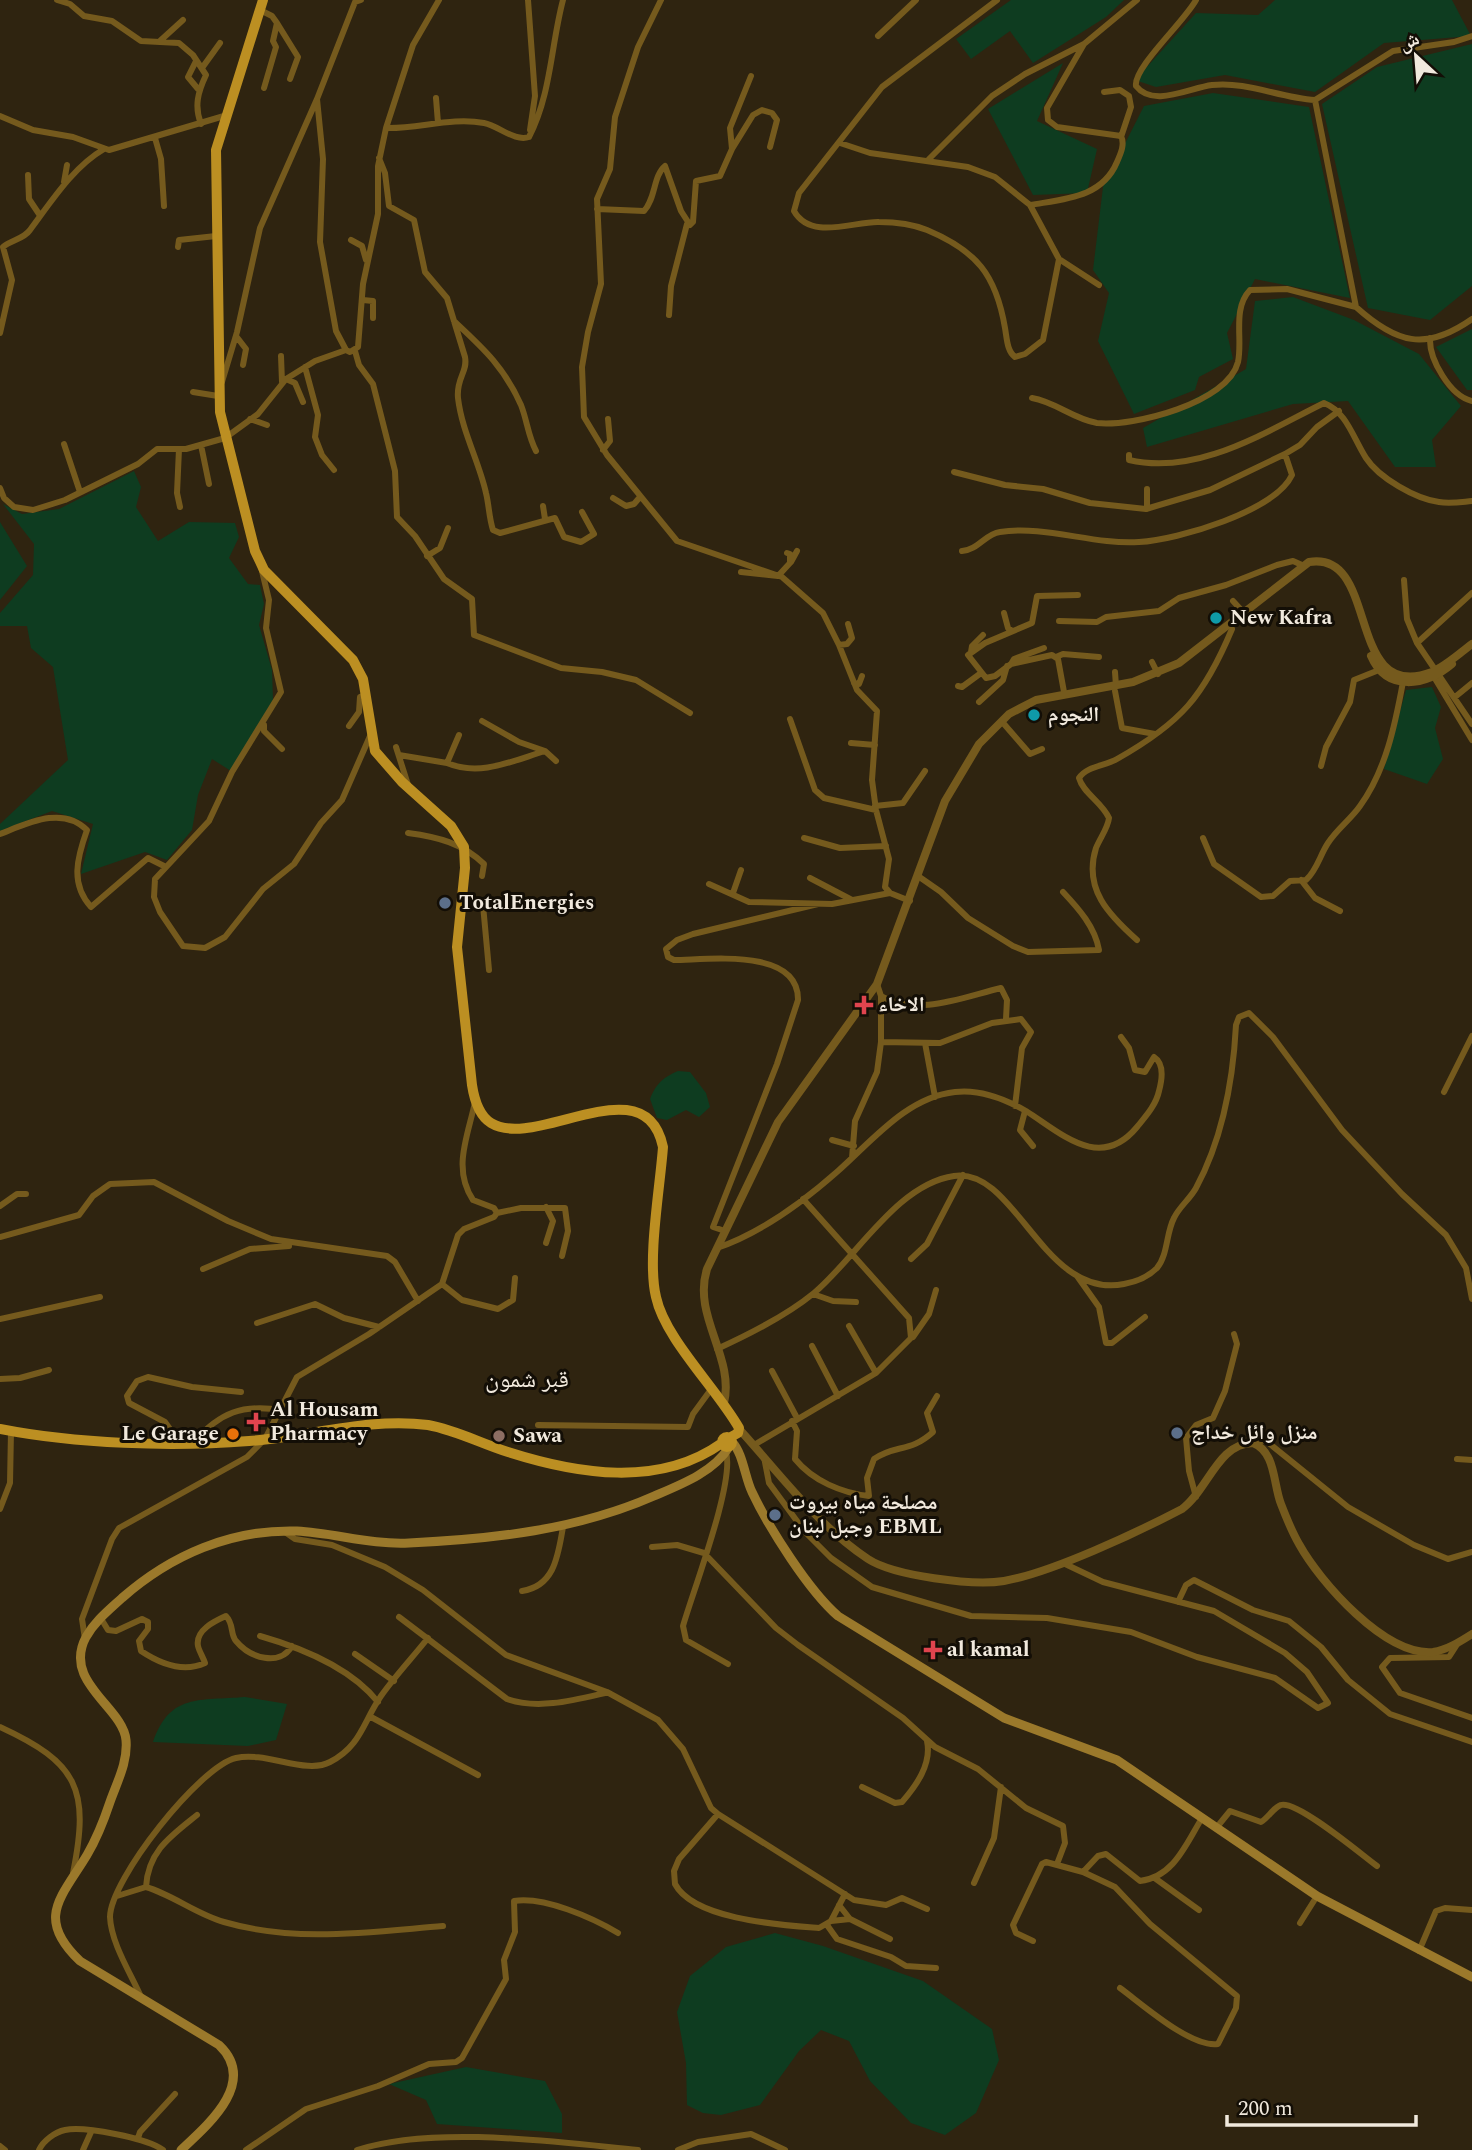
<svg xmlns="http://www.w3.org/2000/svg" width="1472" height="2150" font-family="Spectral,'Noto Naskh Arabic',serif">
  <style>
    .green { fill: #0e3c20 }
    .lines { fill: none; stroke-linecap: round; stroke-linejoin: round }
    .minor { stroke: #755a1d; stroke-width: 6 }
    .tertiary { stroke: #755a1d; stroke-width: 8 }
    .secondary { stroke: #9b792b; stroke-width: 9 }
    .primary { stroke: #bc8f22; stroke-width: 10 }
    .culture-dot { fill: #0f9aa8; stroke: #130e06; stroke-width: 2.5 }
    .service-dot { fill: #5c6f8a; stroke: #130e06; stroke-width: 2.5 }
    .health-dot { fill: #e0444e; stroke: #130e06; stroke-width: 2.5 }
    .food-dot { fill: #e8710a; stroke: #130e06; stroke-width: 2.5 }
    .education-dot { fill: #8d6e63; stroke: #130e06; stroke-width: 2.5 }
    .labels { text-anchor: middle; dominant-baseline: central; stroke-width: 6; stroke-linejoin: round; paint-order: stroke }
    .poi-label { font-size: 21px; font-weight: bold; fill: #f1e9dd; stroke: #130e06; text-anchor: start }
    .quarter-label { font-size: 24px; fill: #f1e9dd; stroke: #130e06 }
  </style>
  <rect width="100%" height="100%" fill="#2f2410"/>
  <!-- green -->
  <path class="green" d="M 1011,0 L 1124,0 L 1106,17 L 1033,63 L 1010,31 L 971,59 L 956,39 Z
    M 1275,0 L 1452,0 L 1471,36 L 1384,43 L 1315,92 L 1225,75 L 1156,87 L 1135,80 L 1196,13 L 1258,15 Z
    M 1472,44 L 1472,286 L 1430,320 L 1368,308 L 1322,104 L 1377,67 Z
    M 1063,63 L 1037,121 L 1097,149 L 1087,193 L 1033,195 L 988,109 Z
    M 1213,93 L 1309,107 L 1350,298 L 1255,279 L 1227,333 L 1233,359 L 1199,377 L 1195,390 L 1134,414 L 1098,341 L 1109,293 L 1093,270 L 1103,187 L 1144,106 Z
    M 1293,297 L 1354,320 L 1419,354 L 1461,406 L 1432,440 L 1436,467 L 1395,467 L 1348,401 L 1293,404 L 1147,447 L 1143,428 L 1246,369 L 1255,301 Z
    M 1472,329 L 1472,390 L 1467,390 L 1436,347 Z
    M 134,471 L 141,487 L 136,507 L 158,541 L 189,522 L 235,523 L 239,537 L 229,558 L 248,584 L 260,585 L 264,604 L 259,625 L 272,670 L 273,700 L 231,771 L 212,759 L 198,795 L 192,830 L 167,860 L 145,852 L 81,874 L 93,824 L 52,811 L 0,831 L 0,824 L 68,760 L 53,667 L 31,648 L 27,626 L 0,626 L 0,613 L 33,575 L 34,544 L 3,504 L 22,514 L 59,509 Z
    M 0,522 L 27,566 L 0,600 Z
    M 1432,687 L 1441,707 L 1435,728 L 1443,759 L 1427,784 L 1384,769 L 1406,690 Z
    M 678,1071 L 690,1072 L 706,1093 L 710,1107 L 699,1117 L 686,1110 L 667,1120 L 657,1118 L 650,1099 C 656,1084 662,1078 678,1071 Z
    M 245,1697 L 287,1704 L 276,1740 L 248,1746 L 153,1742 C 170,1693 199,1701 245,1697 Z
    M 775,1933 L 823,1946 L 923,1981 L 992,2029 L 999,2060 L 976,2113 L 945,2135 L 911,2123 L 870,2081 L 849,2041 L 821,2030 L 799,2051 L 760,2105 L 721,2115 L 703,2113 L 687,2105 L 686,2063 L 677,2012 L 690,1976 L 726,1947 Z
    M 466,2067 L 545,2081 L 562,2114 L 562,2133 L 437,2124 L 426,2100 L 389,2084 Z"/>
  <g class="lines">
    <!-- minor -->
    <path class="minor" d="M 57,0 L 70,4 L 84,16 L 112,21 L 141,41 L 179,43 L 193,55 L 206,75 C 198,92 194,106 201,124
      M 528,0 L 535,96 L 530,130
      M 661,0 L 638,47 L 615,117 L 610,169 L 597,199 L 601,284 L 588,332 L 582,367 L 584,417 L 607,455 L 677,541 L 782,577 L 823,613 L 839,645 L 857,690 L 877,711 L 872,780 L 876,810 L 889,859 L 885,887 L 890,893 L 910,901
      M 997,0 L 882,87 L 799,193 L 794,211 C 811,241 854,221 879,222 C 895,222 912,224 927,230 C 977,251 996,275 1005,328 C 1007,339 1007,351 1015,357 L 1025,354 L 1043,340 L 1059,259
      M 1196,0 C 1184,22 1133,68 1136,86 C 1153,108 1189,88 1212,85 C 1247,81 1280,98 1315,100 L 1393,51 L 1454,42 L 1472,36
      M 260,10 L 272,16 L 277,23 L 273,41 L 276,47 L 264,88
      M 277,23 L 298,57 L 290,79
      M 878,36 L 916,0
      M 161,40 L 183,20
      M 196,61 L 188,77 L 198,89
      M 202,68 L 220,43
      M 1104,92 L 1120,90 L 1129,96 L 1131,107 L 1121,137
      M 436,98 L 438,123
      M 317,99 L 355,2 L 361,0
      M 1315,100 L 1356,307 C 1396,343 1425,352 1472,319
      M 0,116 L 33,130 L 73,137 L 109,150 L 224,116
      M 386,128 C 418,129 451,117 484,123 C 499,126 515,142 529,137 C 551,95 551,45 563,0
      M 155,138 L 161,159 L 164,206
      M 840,143 L 870,153 L 968,167 L 995,177 L 1030,205 L 1059,259 L 1099,285
      M 732,149 L 753,115 L 762,110 L 772,113 L 777,120 L 770,147
      M 379,158 L 385,173 L 389,206 L 414,220 L 425,272 L 447,298 L 465,357 C 468,372 456,378 458,398 C 462,432 479,461 486,493 C 489,505 489,518 493,530 L 500,533 L 555,518 L 564,537 L 581,542 L 594,534 L 582,512
      M 929,159 L 992,96 L 1025,74 L 1084,44 L 1137,0
      M 28,175 L 29,199 L 39,214
      M 64,182 L 67,165
      M 1030,205 C 1064,199 1102,198 1117,162 C 1121,153 1125,144 1121,136 L 1057,127 L 1048,120 L 1047,108 L 1084,44
      M 597,209 L 644,211 C 656,198 653,176 665,166 L 681,211 L 690,225 L 693,222 L 696,181 L 720,176 L 732,149 L 730,128 L 751,76
      M 351,240 L 362,246 L 366,260
      M 178,247 L 179,240 L 216,236
      M 363,300 L 373,301 L 373,318
      M 669,315 L 671,286 L 687,224
      M 454,321 C 484,349 504,367 521,405 C 527,420 528,436 536,451
      M 0,333 L 12,280 L 3,247 C 11,240 24,239 30,230 C 51,202 73,167 104,149
      M 236,336 L 246,349 L 243,365
      M 1430,338 C 1429,359 1450,396 1472,401
      M 355,351 L 359,365 L 373,384 L 388,443 L 395,471 L 397,517 L 415,536 L 444,579 L 472,599 L 474,635 L 561,668 L 602,672 L 636,680 L 690,713
      M 281,356 L 282,382
      M 305,367 L 318,415 L 315,437 L 322,455 L 334,470
      M 286,379 L 295,383 L 303,402
      M 222,382 L 237,332 L 260,228 L 317,99 L 323,159 L 320,242 L 336,331 L 346,350 L 350,352 L 358,347 L 363,284 L 378,214 L 378,166 L 386,128 L 413,45 L 439,0
      M 193,392 L 218,396
      M 1032,398 C 1056,402 1073,419 1097,423 C 1133,427 1228,403 1238,362 C 1243,339 1232,309 1250,290 L 1287,289 L 1356,307
      M 250,419 L 267,425
      M 64,444 L 80,492
      M 201,445 L 209,484
      M 179,449 L 177,493 L 180,507
      M 603,450 L 610,441 L 608,419
      M 1129,455 L 1129,460 C 1198,476 1265,432 1324,403 C 1347,412 1353,438 1366,458 C 1379,478 1416,499 1439,502 C 1450,504 1461,502 1472,501
      M 954,472 L 1005,485 L 1043,489 L 1090,503 L 1146,509 L 1210,490 L 1285,454 L 1300,445 L 1317,427 L 1339,411
      M 0,488 L 4,498 L 14,507 L 33,510 L 65,500 L 138,464 L 157,449 L 186,449 L 225,438 L 258,414 L 286,379 L 315,361 L 346,350
      M 1147,489 L 1147,509
      M 613,498 L 626,506 L 634,504 L 640,497
      M 543,506 L 545,519
      M 962,551 C 978,550 985,534 1000,532 C 1045,525 1093,545 1139,542 C 1178,540 1275,511 1292,475 L 1285,454
      M 427,556 L 440,548 L 448,528
      M 791,562 L 797,551
      M 261,567 L 269,600 L 266,628 L 281,692 L 232,772 L 209,821 L 155,879 L 154,897 L 160,912 L 183,946 L 205,948 L 225,937 L 263,889 L 294,864 L 321,823 L 342,800 L 370,736
      M 741,572 L 778,576 L 790,563 L 790,554 L 787,553
      M 1404,580 L 1407,619 L 1417,643
      M 1472,593 L 1417,643 L 1472,724
      M 1233,601 L 1244,613
      M 1004,613 L 1008,628 L 1012,631
      M 1059,621 L 1097,622 L 1106,617 L 1159,611 L 1179,598 L 1226,585 L 1277,565 L 1293,561 L 1302,565
      M 839,645 L 847,644 L 852,638 L 848,624
      M 971,652 L 972,646 L 983,635
      M 1056,657 L 1063,654 L 1099,657
      M 1152,662 L 1158,674
      M 1011,664 L 1014,659 L 1044,648
      M 1115,672 L 1116,686
      M 1431,672 L 1472,740
      M 854,683 L 859,684 L 862,676
      M 958,686 L 962,687 L 981,673
      M 1115,691 L 1122,728 L 1155,734
      M 1064,692 L 1058,659 L 1052,655 L 1011,664 L 995,676 L 986,678 L 968,655 L 985,643 L 1032,623 L 1037,596 L 1078,595
      M 1455,697 L 1472,683
      M 979,702 L 1003,680 L 1007,666
      M 790,719 L 815,790 L 824,798 L 876,810
      M 482,721 L 519,742 L 545,751
      M 1004,724 L 1030,754 L 1042,749
      M 264,725 L 264,731 L 282,749
      M 349,726 L 359,712 L 360,697 L 367,695
      M 851,743 L 875,745
      M 396,747 L 409,788
      M 399,755 L 447,763 L 459,735
      M 447,763 C 480,777 512,761 545,751 L 556,761
      M 1321,766 L 1326,747 L 1350,702 L 1354,680 L 1379,670
      M 875,806 L 903,803 L 925,771
      M 408,833 C 438,837 462,843 484,864 L 482,876
      M 0,834 C 26,824 62,805 87,830 C 77,858 70,884 91,907 L 148,858 L 164,866
      M 804,838 L 840,848 L 886,846
      M 1203,838 L 1214,864 L 1261,897 L 1273,896 L 1290,881 L 1306,880 C 1317,870 1320,855 1328,843 C 1337,829 1351,819 1360,806 C 1386,770 1395,725 1403,682
      M 918,876 L 941,892 L 968,918 L 1013,946 L 1028,952 L 1099,950 C 1095,927 1079,909 1063,892
      M 810,878 L 852,900
      M 1301,880 L 1315,898 L 1340,911
      M 709,884 L 749,902 L 832,904 L 890,893
      M 733,893 L 741,870
      M 461,900 L 483,905 L 489,970
      M 1137,940 C 1109,915 1083,889 1096,848 C 1100,838 1108,828 1109,818 C 1102,802 1083,793 1079,778 C 1087,766 1105,766 1117,759 C 1181,723 1204,696 1232,629
      M 881,996 C 917,1017 963,997 1001,988 L 1007,1000 L 1006,1019
      M 881,1042 L 940,1043 L 992,1023 L 1021,1019 L 1031,1032 L 1022,1048 L 1015,1106
      M 925,1043 L 935,1097
      M 1444,1092 L 1472,1036
      M 475,1102 C 468,1136 452,1168 473,1200 L 494,1208 L 497,1213
      M 1025,1111 L 1020,1130 L 1033,1146
      M 832,1140 L 854,1146
      M 852,1158 L 855,1121 L 877,1072 L 881,1042 L 881,996 L 877,984
      M 0,1206 L 17,1194 L 26,1194
      M 546,1207 L 553,1221 L 546,1243
      M 725,1231 L 713,1227 L 777,1064 L 798,1000 C 799,947 707,960 674,960 L 668,957 L 666,949 L 677,940 L 693,934 L 818,904
      M 0,1237 L 79,1215 L 93,1196 L 110,1184 L 154,1182 L 228,1221 L 271,1239 L 387,1256 L 395,1262 L 418,1301
      M 717,1248 C 761,1233 803,1202 838,1171 C 872,1141 907,1097 955,1092 C 979,1089 1005,1099 1026,1111 C 1061,1133 1100,1172 1137,1127 C 1146,1116 1156,1105 1159,1091 C 1162,1080 1165,1064 1154,1057 L 1145,1072 L 1135,1070 L 1129,1048 L 1121,1037
      M 911,1259 L 927,1244 L 963,1175
      M 203,1269 L 250,1249 L 289,1246
      M 1077,1276 L 1099,1307 L 1106,1343 L 1112,1343 L 1145,1317
      M 442,1284 L 462,1300 L 498,1309 L 513,1300 L 515,1278
      M 813,1294 L 833,1301 L 856,1302
      M 0,1319 L 100,1297
      M 257,1323 L 315,1304 L 344,1318 L 379,1327
      M 849,1326 L 876,1373
      M 913,1337 L 929,1314 L 936,1290
      M 812,1346 L 838,1396
      M 717,1349 C 750,1334 786,1316 814,1293 C 856,1258 897,1184 954,1176 C 1016,1167 1043,1300 1124,1284 C 1136,1282 1148,1277 1157,1268 C 1168,1255 1166,1233 1174,1218 C 1179,1207 1190,1199 1196,1188 C 1223,1138 1233,1082 1236,1025 L 1239,1017 L 1249,1013 L 1273,1037 L 1342,1130 L 1402,1194 L 1446,1235 L 1466,1268 L 1472,1299
      M 772,1371 L 797,1418
      M 0,1379 L 20,1378 L 49,1370
      M 792,1421 L 797,1431 L 795,1459 C 813,1481 842,1493 869,1496 L 867,1478 L 874,1459 C 896,1444 910,1453 933,1432 L 927,1413 L 937,1396
      M 538,1425 L 688,1427 L 693,1414 L 712,1388
      M 179,1442 L 165,1422 L 129,1403 L 127,1396 L 137,1381 L 148,1377 L 192,1387 L 241,1392
      M 194,1442 C 220,1412 243,1404 281,1410
      M 1253,1443 L 1265,1440 L 1348,1507 L 1414,1545 L 1448,1559 L 1472,1552
      M 754,1445 L 876,1373 L 911,1338 L 909,1318 L 803,1199
      M 726,1452 C 735,1482 693,1591 683,1626 L 686,1640 L 728,1664
      M 764,1457 L 769,1483 L 805,1532 L 831,1558 L 872,1587 L 971,1616 L 1047,1618 L 1131,1632 L 1197,1657 L 1275,1678 L 1318,1708 L 1328,1703 L 1307,1672 L 1285,1653 L 1214,1611 L 1103,1582 L 1063,1563
      M 1457,1459 L 1472,1460
      M 1196,1497 L 1189,1471 L 1186,1438 L 1196,1425 L 1213,1418 L 1225,1391 L 1237,1344 L 1234,1334
      M 0,1509 L 10,1483 L 11,1431
      M 285,1532 L 295,1539 L 332,1545 L 385,1567 L 423,1590 L 506,1655 L 607,1692 L 658,1720 L 683,1749 L 711,1808 L 718,1814 L 854,1900 L 886,1905 L 902,1898 L 927,1909
      M 652,1547 L 677,1545 L 704,1553 L 776,1628 L 798,1645 L 903,1718 L 935,1747 L 978,1769 L 1026,1808 L 1063,1826 L 1065,1843 L 1057,1864
      M 522,1591 C 555,1586 558,1555 563,1527
      M 1178,1602 L 1186,1585 L 1194,1580 L 1253,1610 L 1289,1621 L 1321,1647 L 1348,1680 L 1390,1714 L 1472,1742
      M 100,1617 L 108,1630 L 116,1631 L 142,1619 L 148,1622 L 148,1629 L 139,1641 L 141,1651 C 159,1663 183,1673 205,1663 C 203,1657 199,1651 198,1646 C 195,1630 215,1621 226,1616 C 234,1624 230,1634 236,1641 C 250,1658 280,1667 292,1646
      M 399,1617 L 507,1699 C 538,1710 575,1700 605,1693
      M 260,1636 C 302,1648 350,1667 378,1702
      M 85,1639 L 82,1619 L 112,1539 L 119,1528 L 247,1457 L 265,1439 L 297,1377 L 369,1334 L 442,1284 L 458,1235 L 464,1229 L 494,1217 L 497,1213 L 521,1208 L 565,1208 L 568,1231 L 562,1256
      M 1458,1643 L 1449,1657 L 1390,1658 L 1382,1667 L 1400,1693 L 1472,1718
      M 355,1654 L 394,1681
      M 371,1717 L 478,1775
      M 0,1727 C 78,1763 90,1789 73,1873
      M 862,1787 L 895,1803 L 902,1802 C 916,1786 932,1764 927,1741
      M 718,1814 L 679,1859 L 674,1871 L 675,1884 C 694,1920 782,1925 819,1928 L 831,1921 L 845,1894
      M 1217,1827 L 1230,1811 L 1261,1822 C 1268,1818 1274,1807 1281,1805 C 1297,1800 1362,1855 1377,1866
      M 1083,1872 L 1115,1887 L 1150,1924 L 1237,1996 L 1236,2008 L 1218,2044 C 1191,2048 1142,2004 1120,1988
      M 1156,1879 L 1199,1910
      M 974,1883 L 994,1838 L 1001,1787
      M 146,1887 C 148,1851 171,1836 197,1815
      M 117,1896 L 146,1887 C 173,1895 196,1914 224,1922 C 296,1943 369,1932 443,1926
      M 839,1905 L 850,1919 L 890,1939
      M 831,1921 L 850,1919
      M 1300,1923 L 1317,1896
      M 827,1925 L 837,1939 L 891,1957 L 906,1966 L 936,1968
      M 1033,1941 L 1016,1933 L 1013,1925 L 1042,1864 L 1046,1862 L 1083,1872 L 1098,1856 L 1106,1854 L 1140,1881 C 1174,1877 1186,1844 1202,1818
      M 1419,1951 L 1436,1911 L 1445,1908 L 1472,1910
      M 141,1997 C 131,1974 111,1943 110,1917 C 110,1880 200,1766 236,1758 C 266,1751 306,1775 330,1762 C 361,1746 363,1722 381,1696 C 395,1676 413,1657 428,1638
      M 138,2138 L 140,2132 L 175,2094
      M 0,2146 L 5,2150
      M 39,2150 C 43,2141 55,2132 65,2130 C 84,2126 147,2138 163,2150
      M 83,2150 L 91,2132
      M 246,2150 L 306,2109 L 378,2086 L 429,2064 L 456,2062 L 462,2058 L 506,1979 L 504,1960 L 515,1932 L 514,1901 C 544,1896 593,1918 618,1933
      M 357,2150 C 434,2125 556,2142 638,2150
      M 678,2150 L 698,2142 L 751,2134 L 785,2150"/>
    <!-- tertiary -->
    <path class="tertiary" d="M 1371,656 C 1387,693 1426,686 1452,664
      M 724,1403 C 735,1357 692,1316 707,1269 L 778,1122 L 877,984 L 945,801 L 979,744 L 1009,714 L 1036,700 L 1133,682 L 1179,663 L 1309,562 C 1381,550 1344,705 1432,672 C 1446,666 1460,653 1472,644
      M 740,1430 C 780,1474 818,1526 868,1559 C 894,1576 973,1586 1004,1581 C 1051,1573 1138,1532 1182,1509 C 1208,1490 1218,1443 1253,1443 C 1276,1452 1273,1484 1281,1504 C 1286,1517 1292,1532 1299,1544 C 1320,1582 1385,1656 1433,1652 C 1447,1650 1461,1641 1472,1634"/>
    <!-- secondary -->
    <path class="secondary" d="M 732,1442 C 743,1453 745,1478 752,1492 C 769,1528 809,1591 838,1616 L 1004,1718 L 1117,1760 L 1317,1896 L 1472,1977
      M 181,2150 C 209,2124 258,2082 219,2045 L 80,1961 C 35,1918 61,1898 87,1855 C 97,1838 104,1820 110,1802 C 117,1782 128,1762 126,1740 C 123,1707 62,1682 86,1637 C 95,1621 109,1610 122,1598 C 171,1555 231,1529 297,1531 C 334,1533 372,1545 409,1543 C 493,1539 577,1530 654,1496 C 680,1485 714,1472 729,1447"/>
    <!-- primary -->
    <path class="primary" d="M 263,0 L 216,150 L 220,412 L 255,551 L 264,570 L 353,660 L 363,679 L 375,751 L 402,782 L 451,826 L 464,847 L 465,868 L 457,947 L 472,1085 C 474,1098 478,1115 491,1123 C 536,1151 645,1063 663,1147 C 660,1188 647,1260 656,1297 C 665,1339 717,1389 739,1428 L 738,1433 L 729,1438
      M 0,1429 C 76,1444 172,1447 249,1441 C 308,1437 369,1417 428,1425 C 456,1430 482,1444 508,1452 C 577,1474 659,1488 722,1443
      M722 1442a5 5 0 1 1 10 0a5 5 0 1 1-10 0Z"/>
  </g>
  <!-- markers -->
  <g class="culture-dot">
    <circle cx="1216" cy="618" r="7"/>
    <circle cx="1034" cy="715" r="7"/>
  </g>
  <g class="service-dot">
    <circle cx="445" cy="903" r="7"/>
    <circle cx="1177" cy="1433" r="7"/>
    <circle cx="775" cy="1515" r="7"/>
  </g>
  <g class="health-dot">
    <path d="M860.5 994.5h7v7h7v7h-7v7h-7v-7h-7v-7h7z"/>
    <path d="M252.5 1411.5h7v7h7v7h-7v7h-7v-7h-7v-7h7z"/>
    <path d="M929.5 1639.5h7v7h7v7h-7v7h-7v-7h-7v-7h7z"/>
  </g>
  <circle class="food-dot" cx="233" cy="1434" r="7"/>
  <circle class="education-dot" cx="499" cy="1436" r="7"/>
  <g class="labels">
    <!-- poi labels -->
    <g class="poi-label">
      <text x="1230" y="618">New Kafra</text>
      <text x="1048" y="715">النجوم</text>
      <text x="459" y="903">TotalEnergies</text>
      <text x="878" y="1005">الاخاء</text>
      <text x="270" y="1410">Al Housam<tspan x="270" dy="24">Pharmacy</tspan></text>
      <text x="1191" y="1433">منزل وائل خداج</text>
      <text x="219" y="1434" text-anchor="end">Le Garage</text>
      <text x="513" y="1436">Sawa</text>
      <text x="789" y="1503">مصلحة مياه بيروت<tspan x="789" dy="24">وجبل لبنان EBML</tspan></text>
      <text x="947" y="1650">al kamal</text>
    </g>
    <!-- quarter labels -->
    <g class="quarter-label">
      <text x="527" y="1380">قبر شمون</text>
    </g>
  </g>
  <!-- north arrow -->
  <g transform="translate(1416 56) rotate(334)" stroke="#130e06" stroke-width="5" paint-order="stroke">
  <path d="M0-5L12 26L0 18L-12 26Z" fill="#f1e9dd"/>
  <text y="-10" font-size="19" font-weight="bold" text-anchor="middle" fill="#f1e9dd">ش</text>
  </g>
  <!-- scale -->
  <path d="M1227 2115v10h189v-10" fill="none" stroke="#f1e9dd" stroke-width="3.5"/>
  <text x="1238" y="2115" font-size="21" fill="#f1e9dd" stroke="#130e06" stroke-width="5" paint-order="stroke">200 m</text>
</svg>
